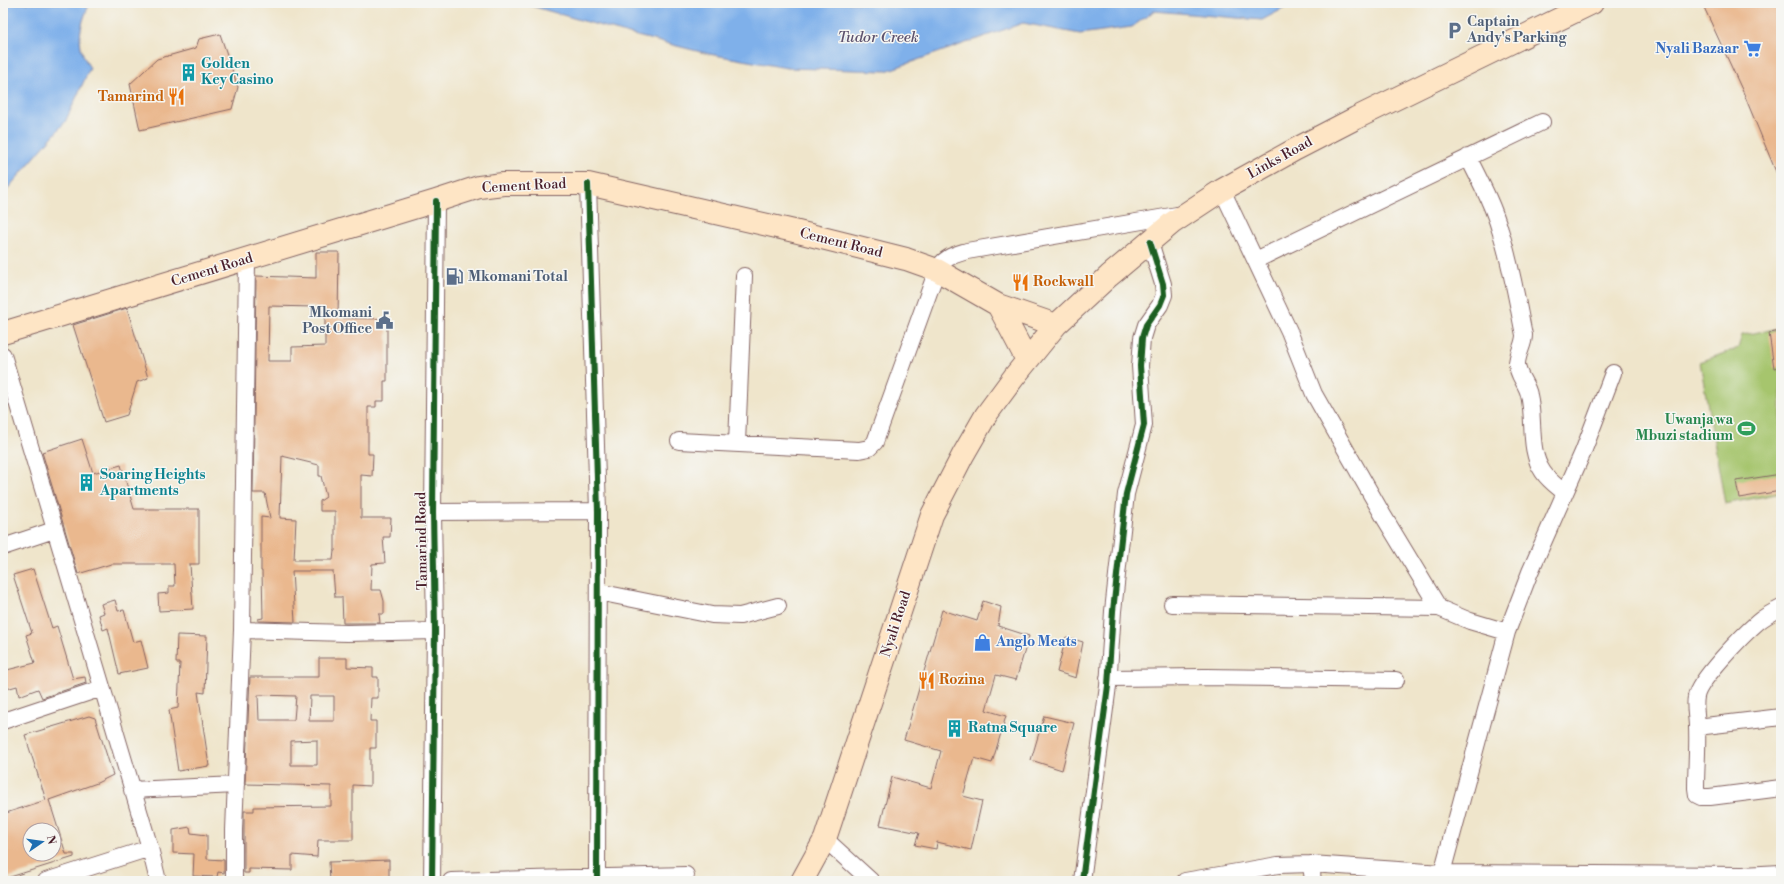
<svg xmlns="http://www.w3.org/2000/svg" width="1784" height="884" font-family="'Libre Bodoni',serif">
  <style>
    .green { fill: #a6c56d; stroke: #78724c }
    .water { fill: #7fb0ea; stroke: #64688a }
    .building { fill: #eab88e; fill-rule: evenodd }
    .lines { fill: none; stroke-linecap: round; stroke-linejoin: round }
    .minor-casing { stroke: #846463; stroke-width: 18 }
    .secondary-casing { stroke: #846463; stroke-width: 24 }
    .minor { stroke: #fff; stroke-width: 16 }
    .secondary { stroke: #fee5c5; stroke-width: 22 }
    .cycleway-casing { stroke: #f6f6f2; stroke-width: 8 }
    .cycleway { stroke: #1b5e20; stroke-width: 6 }
    .labels { text-anchor: middle; dominant-baseline: central; stroke-width: 3; stroke-linejoin: round; paint-order: stroke }
    .service-label { font-size: 14px; font-weight: bold; fill: #4e5e75; stroke: #f6f6f2; text-anchor: start }
    .shop-label { font-size: 14px; font-weight: bold; fill: #366cbe; stroke: #f6f6f2; text-anchor: end }
    .culture-label { font-size: 14px; font-weight: bold; fill: #0d838f; stroke: #f6f6f2; text-anchor: start }
    .food-label { font-size: 14px; font-weight: bold; fill: #c56008; stroke: #f6f6f2; text-anchor: start }
    .street-label { font-size: 14px; fill: #4a1f2b; stroke: #f6f6f2 }
    .leisure-label { font-size: 14px; font-weight: bold; fill: #27864d; stroke: #f6f6f2; text-anchor: end }
    .water-label { font-size: 15px; font-style: italic; fill: #5d526e; stroke: #f6f6f2 }
  </style>
  <rect width="100%" height="100%" fill="#f6f6f2"/>
  <filter id="ink" filterUnits="userSpaceOnUse"><feTurbulence type="fractalNoise" baseFrequency=".025" numOctaves="2"/><feDisplacementMap in="SourceGraphic" scale="8" xChannelSelector="R" yChannelSelector="G"/><feConvolveMatrix kernelMatrix="1 2 1 2 8 2 1 2 1" color-interpolation-filters="sRGB"/></filter>
  <filter id="wash" filterUnits="userSpaceOnUse"><feTurbulence type="fractalNoise" baseFrequency=".012" numOctaves="4" result="noise"/><feDisplacementMap in="SourceGraphic" scale="16" xChannelSelector="R" yChannelSelector="G"/><feGaussianBlur stdDeviation="0.9" result="paint"/><feColorMatrix in="noise" values="0 0 0 0 0 0 0 0 0 0 0 0 0 0 0 0 0 1.4 0 .05"/><feComposite in="paint" operator="in"/></filter>
  <g filter="url(#wash)">
    <rect width="100%" height="100%" fill="#efe5cb"/>
    <!-- green -->
    <path class="green" d="M 1781,328 L 1781,493 L 1725,504 L 1700,362 L 1738,348 L 1742,335 Z"/>
    <!-- water -->
    <path class="water" d="M 3,3 L 90,3 C 79,27 75,45 90,68 L 65,122 L 9,187 L 3,196 Z
      M 521,3 L 1294,3 L 1262,20 L 1154,11 L 1132,27 L 1080,34 L 1023,23 L 886,71 L 787,68 L 709,54 L 629,34 Z"/>
    <g id="blocks">
      <!-- building -->
      <path class="building" d="M 1702,3 L 1781,3 L 1781,184 L 1744,94 Z
        M 220,34 L 238,87 L 232,109 L 140,130 L 130,84 L 157,59 L 196,48 L 199,39 Z
        M 316,252 L 339,252 L 338,318 L 387,319 L 387,381 L 384,381 L 384,401 L 376,401 L 376,407 L 368,407 L 368,454 L 373,454 L 372,476 L 361,475 L 361,518 L 391,518 L 390,537 L 383,537 L 385,563 L 372,564 L 371,590 L 381,590 L 384,601 L 384,614 L 379,614 L 380,623 L 343,623 L 342,597 L 335,597 L 333,571 L 292,571 L 295,622 L 258,621 L 258,619 L 263,618 L 262,571 L 261,571 L 261,517 L 270,518 L 265,493 L 253,493 L 256,276 L 316,278 ZM 269,306 L 315,307 L 315,311 L 325,311 L 325,346 L 292,347 L 292,361 L 268,361 ZM 282,456 L 319,465 L 319,476 L 321,476 L 326,497 L 320,501 L 320,511 L 335,511 L 335,551 L 334,551 L 333,560 L 294,560 L 296,519 L 280,518 Z
        M 127,308 L 148,378 L 137,382 L 127,415 L 104,422 L 73,325 Z
        M 1781,331 L 1781,367 L 1774,368 L 1769,333 Z
        M 82,439 L 93,473 L 121,465 L 134,509 L 199,509 L 199,564 L 190,564 L 193,609 L 159,611 L 158,594 L 169,593 L 169,586 L 175,586 L 174,564 L 111,564 L 78,574 L 42,452 Z
        M 1781,474 L 1781,491 L 1739,498 L 1736,481 Z
        M 33,569 L 52,628 L 57,626 L 73,679 L 85,677 L 86,683 L 42,698 L 38,689 L 19,696 L 17,686 L 3,690 L 3,671 L 35,663 L 26,635 L 32,633 L 13,575 Z
        M 115,600 L 118,611 L 124,610 L 133,642 L 141,640 L 148,668 L 119,674 L 108,628 L 103,630 L 99,615 L 104,613 L 101,604 Z
        M 983,601 L 1001,607 L 998,626 L 1029,636 L 1016,680 L 996,675 L 986,710 L 1006,716 L 992,763 L 974,758 L 963,796 L 982,801 L 971,850 L 937,842 L 936,849 L 915,845 L 919,833 L 880,825 L 892,777 L 931,788 L 941,751 L 904,740 L 942,610 L 977,621 Z
        M 177,635 L 207,636 L 205,693 L 198,692 L 209,766 L 178,771 L 169,710 L 178,708 L 180,663 L 176,663 Z
        M 1066,637 L 1083,642 L 1076,678 L 1057,672 Z
        M 319,658 L 347,658 L 347,667 L 373,668 L 373,677 L 378,677 L 378,698 L 371,698 L 370,721 L 376,721 L 376,748 L 370,748 L 370,786 L 353,785 L 353,840 L 318,840 L 317,857 L 292,855 L 292,870 L 249,869 L 249,873 L 244,873 L 244,811 L 254,811 L 254,807 L 331,806 L 331,786 L 245,784 L 250,677 L 319,677 ZM 258,695 L 296,696 L 294,720 L 259,720 ZM 310,696 L 334,696 L 334,721 L 309,721 ZM 317,740 L 317,765 L 291,765 L 291,741 Z
        M 89,716 L 95,718 L 113,775 L 97,783 L 49,800 L 66,854 L 74,854 L 74,857 L 7,878 L 3,865 L 3,814 L 46,800 L 25,735 ZM 30,830 L 54,830 L 54,854 L 30,854 Z
        M 1044,716 L 1074,723 L 1062,770 L 1031,760 Z
        M 190,827 L 191,833 L 207,835 L 207,859 L 224,860 L 224,873 L 218,872 L 217,877 L 193,876 L 194,854 L 173,853 L 173,830 Z
        M 389,860 L 389,881 L 330,881 L 329,862 Z"/>
    </g>
  </g>
  <g filter="url(#ink)">
    <use href="#blocks" fill-opacity="0" stroke="#846463" stroke-width="1"/>
    <g class="lines">
      <defs>
        <path id="minor" d="M 1468,157 C 1480,181 1493,205 1500,230 C 1511,264 1517,300 1524,335 C 1524,345 1517,354 1517,364 C 1517,375 1527,384 1529,395 C 1535,420 1528,450 1543,472 C 1549,481 1558,487 1565,493
          M 588,184 L 598,511 L 597,877
          M 1222,190 L 1289,331 L 1314,394 L 1384,517 L 1439,608 L 1470,621 L 1507,632
          M 1256,260 L 1542,122
          M 3,355 L 150,848 L 158,881
          M 679,441 L 859,450 L 869,448 L 875,442 L 937,270 C 944,257 954,255 967,251 L 1183,214
          M 737,443 L 744,276
          M 433,512 L 598,511
          M 3,547 L 54,530
          M 598,592 L 712,615 L 740,616 L 778,606
          M 1172,604 L 1439,608
          M 1781,608 C 1773,612 1765,616 1758,622 C 1744,634 1698,681 1696,697 C 1694,707 1697,717 1697,727 C 1698,747 1696,768 1696,788 L 1697,795 L 1701,797 L 1710,797 L 1781,788
          M 242,630 L 347,633 L 435,631
          M 1108,678 L 1206,677 L 1396,680
          M 3,721 L 102,688
          M 1697,727 L 1781,717
          M 132,790 L 236,785
          M 825,839 L 871,881
          M 1311,864 L 1313,881
          M 1442,873 L 1507,632 L 1530,572 L 1583,452 L 1613,373
          M 46,881 L 150,848
          M 234,881 L 234,830 L 242,630 L 247,260
          M 432,881 L 435,631 L 433,512 L 436,201
          M 451,881 L 686,875
          M 1082,881 L 1108,686 L 1113,611 L 1126,494 L 1144,425 L 1140,366 L 1142,338 L 1146,325 L 1160,305 L 1164,295 L 1163,284 L 1150,242
          M 1185,881 L 1278,865 L 1311,864 L 1442,873 L 1743,875 L 1781,873"/>
        <path id="secondary" d="M 998,305 L 1027,360
          M 3,333 L 436,201 L 479,187 L 503,184 L 588,184 L 794,231 L 906,259 L 937,270 L 998,305 L 1056,325
          M 802,881 L 825,839 L 932,515 L 963,455 L 986,415 L 1014,377 L 1056,325 L 1109,276 L 1172,223 L 1222,190 L 1296,149 L 1356,118 L 1592,3"/>
      </defs>
      <!-- minor casing -->
      <use href="#minor" class="minor-casing"/>
      <!-- secondary casing -->
      <use href="#secondary" class="secondary-casing"/>
      <!-- minor -->
      <use href="#minor" class="minor"/>
      <!-- secondary -->
      <use href="#secondary" class="secondary"/>
      <defs>
        <path id="cycleway" d="M 588,184 L 598,511 L 597,877
          M 432,881 L 435,631 L 433,512 L 436,201
          M 1082,881 L 1108,686 L 1113,611 L 1126,494 L 1144,425 L 1140,366 L 1142,338 L 1146,325 L 1160,305 L 1164,295 L 1163,284 L 1150,242"/>
      </defs>
      <!-- cycleway casing -->
      <use href="#cycleway" class="cycleway-casing"/>
      <!-- cycleway -->
      <use href="#cycleway" class="cycleway"/>
    </g>
  </g>
  <!-- icons -->
  <defs>
    <symbol id="parking-bare" viewBox="-9 -9 18 18"><path d="M-3.5-5.5H1a3.5 3.5 0 0 1 0 7H-1V5.5H-3.5ZM-1-3.4V-.6H.8a1.4 1.4 0 0 0 0-2.8Z" fill="#5c6f8a" stroke="#f6f6f2" stroke-width="2.5" paint-order="stroke"/></symbol>
    <symbol id="supermarket-bare" viewBox="-9 -9 18 18"><path d="M-6-5.5h2.5l.6 2H6L4.5 2H-2.5L-4.4-4H-6ZM-1.5 3.2a1.3 1.3 0 1 0 .1 0ZM3 3.2a1.3 1.3 0 1 0 .1 0Z" fill="#3f7fe0" stroke="#f6f6f2" stroke-width="2.5" paint-order="stroke"/></symbol>
    <symbol id="building-bare" viewBox="-9 -9 18 18"><path d="M-4-6H4V6H1V3H-1V6H-4ZM-2.5-4.3h1.7v1.8h-1.7ZM.8-4.3h1.7v1.8H.8ZM-2.5-1h1.7V.8h-1.7ZM.8-1h1.7V.8H.8Z" fill="#0f9aa8" stroke="#f6f6f2" stroke-width="2.5" paint-order="stroke"/></symbol>
    <symbol id="restaurant-bare" viewBox="-9 -9 18 18"><path d="M-5-6h1v4h1v-4h1v4h1v-4h1v5L-1.5 .5V6h-2V.5L-5-1ZM5-6V6H3V1.5H1.5Q1.5-4 5-6Z" fill="#e8710a" stroke="#f6f6f2" stroke-width="2.5" paint-order="stroke"/></symbol>
    <symbol id="fuel-bare" viewBox="-9 -9 18 18"><path d="M-5.5-6h7V0h2V4h1.3V-2.5L3-4.5l.8-.8L6-3V5H2.5V1h-1V6h-7ZM-4.2-4.7v3.2H.2V-4.7Z" fill="#5c6f8a" stroke="#f6f6f2" stroke-width="2.5" paint-order="stroke"/></symbol>
    <symbol id="civic-bare" viewBox="-9 -9 18 18"><path d="M-.6-6.5H3V-4.5H.6V-3L4-1V1h2V6H-6V1h2V-1L-.6-3ZM-1.2 2.5V6h2.4V2.5Z" fill="#5c6f8a" stroke="#f6f6f2" stroke-width="2.5" paint-order="stroke"/></symbol>
    <symbol id="stadium-bare" viewBox="-9 -9 18 18"><path d="M0-5a6.5 5 0 1 0 0 10a6.5 5 0 1 0 0-10ZM-3.5-1.8h7v3.6h-7Z" fill="#2e9e5b" stroke="#f6f6f2" stroke-width="2.5" paint-order="stroke"/></symbol>
    <symbol id="shop-bare" viewBox="-9 -9 18 18"><path d="M-5-2.5h2.3a2.7 3.5 0 0 1 5.4 0H5L5.5 6h-11ZM-1.5-2.5h3a1.5 2.3 0 0 0-3 0Z" fill="#3f7fe0" stroke="#f6f6f2" stroke-width="2.5" paint-order="stroke"/></symbol>
  </defs>
  <g fill-rule="evenodd">
    <use href="#parking-bare" x="1442" y="18" width="25" height="25"/>
    <use href="#supermarket-bare" x="1740" y="36" width="25" height="25"/>
    <use href="#building-bare" x="176" y="60" width="25" height="25"/>
    <use href="#restaurant-bare" x="164" y="84" width="25" height="25"/>
    <use href="#fuel-bare" x="442" y="264" width="25" height="25"/>
    <use href="#restaurant-bare" x="1008" y="270" width="25" height="25"/>
    <use href="#civic-bare" x="372" y="308" width="25" height="25"/>
    <use href="#stadium-bare" x="1734" y="416" width="25" height="25"/>
    <use href="#building-bare" x="74" y="470" width="25" height="25"/>
    <use href="#shop-bare" x="970" y="630" width="25" height="25"/>
    <use href="#restaurant-bare" x="914" y="668" width="25" height="25"/>
    <use href="#building-bare" x="942" y="716" width="25" height="25"/>
  </g>
  <g class="labels">
    <!-- service labels -->
    <g class="service-label">
      <text x="1467" y="22">Captain<tspan x="1467" dy="16">Andy's Parking</tspan></text>
      <text x="468" y="277">Mkomani Total</text>
      <text x="372" y="313" text-anchor="end">Mkomani<tspan x="372" dy="16">Post Office</tspan></text>
    </g>
    <!-- shop labels -->
    <g class="shop-label">
      <text x="1739" y="49">Nyali Bazaar</text>
      <text x="996" y="642" text-anchor="start">Anglo Meats</text>
    </g>
    <!-- culture labels -->
    <g class="culture-label">
      <text x="201" y="64">Golden<tspan x="201" dy="16">Key Casino</tspan></text>
      <text x="100" y="475">Soaring Heights<tspan x="100" dy="16">Apartments</tspan></text>
      <text x="968" y="728">Ratna Square</text>
    </g>
    <!-- food labels -->
    <g class="food-label">
      <text x="164" y="97" text-anchor="end">Tamarind</text>
      <text x="1033" y="282">Rockwall</text>
      <text x="939" y="680">Rozina</text>
    </g>
    <!-- street labels -->
    <g class="street-label">
      <text transform="translate(1280 158) rotate(-29)">Links Road</text>
      <text transform="translate(524 186) rotate(-3)">Cement Road</text>
      <text transform="translate(841 243) rotate(14)">Cement Road</text>
      <text transform="translate(212 270) rotate(-17)">Cement Road</text>
      <text transform="translate(422 541) rotate(-91)">Tamarind Road</text>
      <text transform="translate(896 624) rotate(-72)">Nyali Road</text>
    </g>
    <!-- leisure labels -->
    <g class="leisure-label">
      <text x="1733" y="420">Uwanja wa<tspan x="1733" dy="16">Mbuzi stadium</tspan></text>
    </g>
    <!-- water labels -->
    <g class="water-label">
      <text x="878" y="37">Tudor Creek</text>
    </g>
  </g>
  <!-- margin -->
  <rect width="1784" height="884" fill="none" stroke="#f6f6f2" stroke-width="16"/>
  <!-- north arrow -->
  <g transform="translate(42 842) rotate(77)"><circle r="19" fill="#f6f6f2" stroke="#b1a0a2"/>
  <path d="M0-3L7 15L0 10L-7 15Z" fill="#1f6fb2"/>
  <text y="-6" font-size="11" font-weight="bold" text-anchor="middle" fill="#4a1f2b">N</text>
  </g>
</svg>
